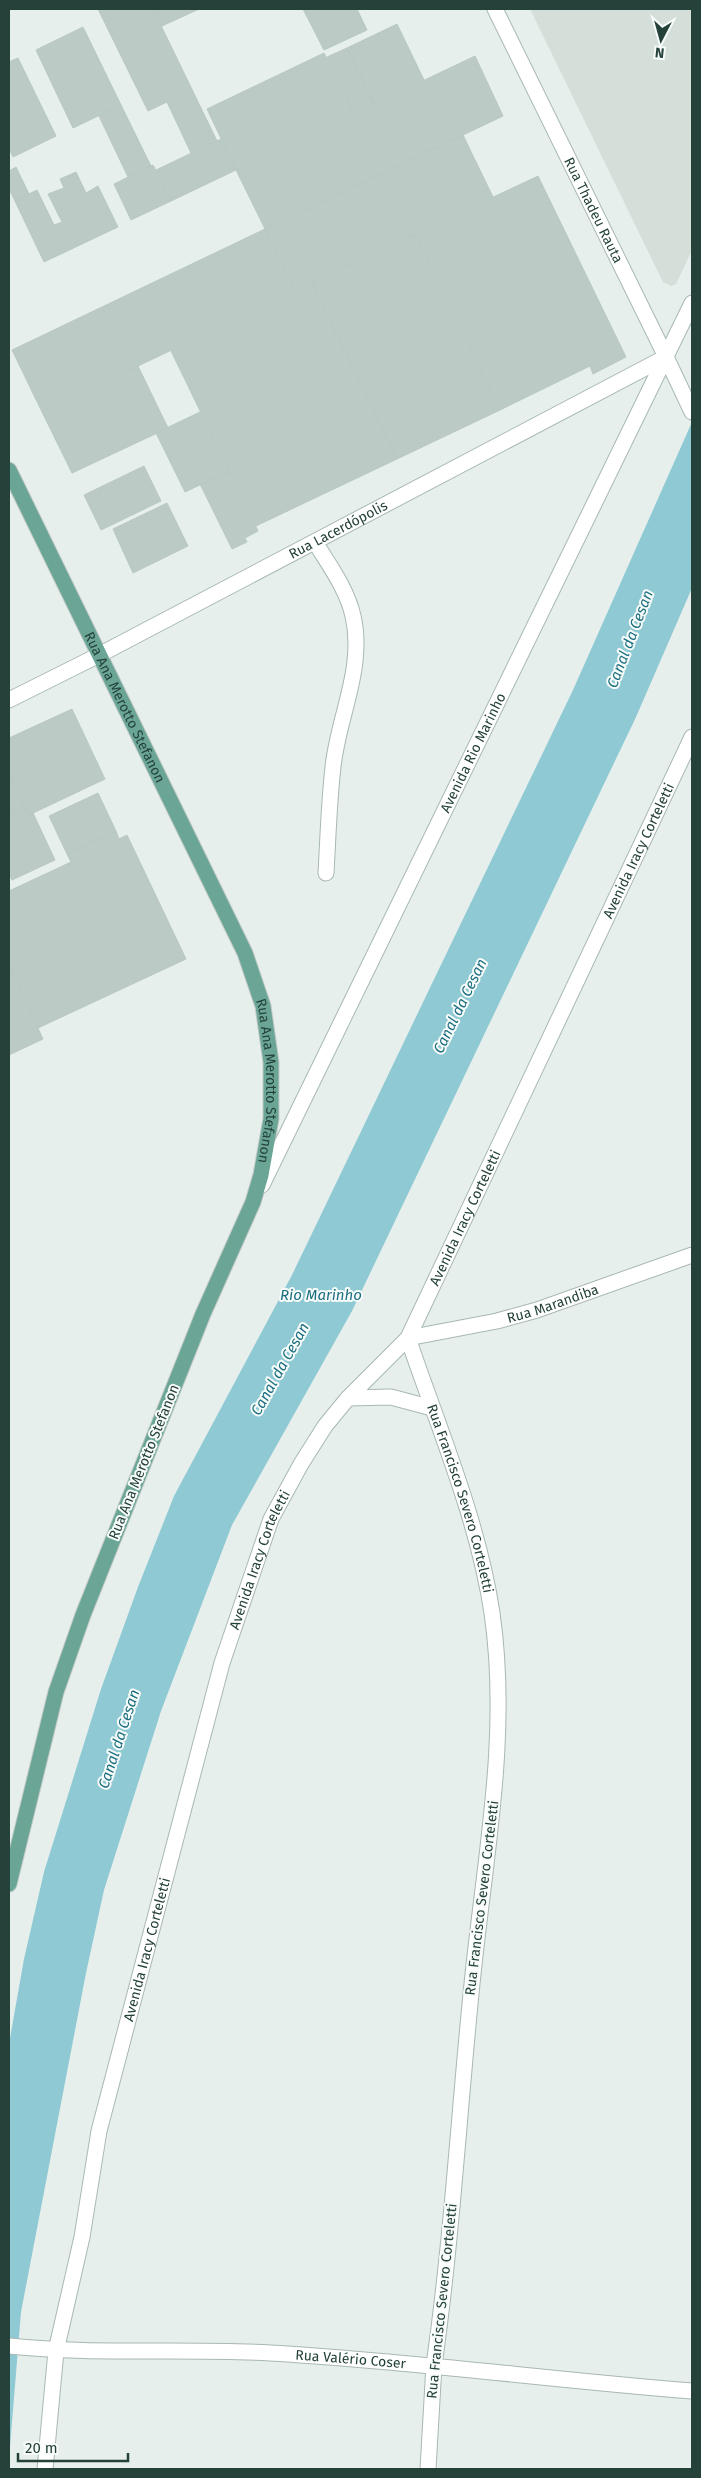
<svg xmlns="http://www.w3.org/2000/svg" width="701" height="2478" font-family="'Fira Sans',sans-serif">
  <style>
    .built { fill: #d4dfda }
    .water { fill: #8ec9d4 }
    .building { fill: #bbcac4; stroke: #b8c9c2 }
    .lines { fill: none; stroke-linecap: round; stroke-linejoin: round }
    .service-casing { stroke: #a8b8b2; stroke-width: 17 }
    .minor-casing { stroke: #a8b8b2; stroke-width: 17 }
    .tertiary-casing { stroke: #a8b8b2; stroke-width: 17 }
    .primary-casing { stroke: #c2cac8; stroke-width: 17 }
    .service { stroke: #fff; stroke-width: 15 }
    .minor { stroke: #fff; stroke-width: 15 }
    .tertiary { stroke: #fff; stroke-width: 15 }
    .primary { stroke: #6aa596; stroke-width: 15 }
    .labels { text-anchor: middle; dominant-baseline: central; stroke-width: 4; stroke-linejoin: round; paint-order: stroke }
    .street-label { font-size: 14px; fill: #24423a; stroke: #f7fbf9 }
    .water-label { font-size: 15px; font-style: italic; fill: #1c6f80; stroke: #f7fbf9 }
  </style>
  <rect width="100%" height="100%" fill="#e6efeb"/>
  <!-- built -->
  <path class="built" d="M 530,9 L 692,9 L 692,250 L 676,284 L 671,286 L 663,282 Z"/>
  <!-- water -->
  <path class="water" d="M 692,422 L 692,588 L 636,717 L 352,1311 L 232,1525 L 161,1711 L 104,1890 L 86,1973 L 21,2312 L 9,2459 L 9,2044 L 24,1959 L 44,1872 L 101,1689 L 138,1587 L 174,1496 L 292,1275 L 573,690 Z"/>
  <!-- building -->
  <path class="building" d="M 98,9 L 153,9 L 217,141 L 191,153 L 167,102 L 148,111 Z
    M 153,9 L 199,9 L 162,26 Z
    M 303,9 L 357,9 L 367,30 L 324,50 Z
    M 397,24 L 424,80 L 374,104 L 347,48 Z
    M 83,27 L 121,105 L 73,128 L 36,50 Z
    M 347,48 L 374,104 L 354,113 L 327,57 Z
    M 324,53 L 354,113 L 236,170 L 207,109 Z
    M 475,56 L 503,116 L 265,229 L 236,170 Z
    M 18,58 L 56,136 L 13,157 L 9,148 L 9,62 Z
    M 121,105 L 151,166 L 128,177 L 99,116 Z
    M 463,135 L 493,197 L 295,291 L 265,229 Z
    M 221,139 L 236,170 L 171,201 L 156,170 Z
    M 153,165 L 171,201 L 131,220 L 114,184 Z
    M 16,167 L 29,194 L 15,201 L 9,189 L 9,171 Z
    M 76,172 L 86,193 L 98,186 L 118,227 L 44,262 L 15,201 L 37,190 L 54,225 L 62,222 L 48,194 L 64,188 L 60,179 Z
    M 538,176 L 626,357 L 593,374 L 590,366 L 500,410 L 415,234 Z
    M 265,229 L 295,291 L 42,412 L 12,350 Z
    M 415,234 L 500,410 L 397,459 L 312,283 Z
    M 312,283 L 397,459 L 256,526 L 171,351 Z
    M 138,366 L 168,428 L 72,473 L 42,412 Z
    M 200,412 L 229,471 L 185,492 L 156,433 Z
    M 144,466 L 161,501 L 101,530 L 84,495 Z
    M 229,471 L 258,531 L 245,538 L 247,542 L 232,549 L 200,484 Z
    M 167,503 L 188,546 L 133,573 L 113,529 Z
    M 72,709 L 105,779 L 29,815 L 9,773 L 9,738 Z
    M 9,773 L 24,806 L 9,813 Z
    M 98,793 L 116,831 L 67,854 L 49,816 Z
    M 24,806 L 29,815 L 33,813 L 55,860 L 12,880 L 9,874 L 9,813 Z
    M 116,831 L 119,839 L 127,835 L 186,959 L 38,1028 L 9,965 L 9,891 L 71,862 L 67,854 Z
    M 9,965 L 43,1039 L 9,1055 Z"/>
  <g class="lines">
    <defs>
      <path id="service" d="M 315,542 C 329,565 347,589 353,616 C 365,668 338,717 333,767 C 329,802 328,838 326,873"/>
      <g id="minor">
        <path id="s1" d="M 495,9 L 666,357"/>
        <path d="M 9,700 L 99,655"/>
        <path id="s2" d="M 408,1338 L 497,1321 L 537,1310 L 692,1255"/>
        <path d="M 45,2469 L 56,2351"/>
        <path d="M 428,2469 L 434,2365"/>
      </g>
      <g id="tertiary">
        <path d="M 666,357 L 692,412"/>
        <path id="s3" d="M 99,655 L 666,357"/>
        <path id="s4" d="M 262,1185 L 692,303"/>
        <path id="s5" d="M 408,1338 C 438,1427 478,1519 492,1613 C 510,1737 484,1861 472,1984 C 459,2111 452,2239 434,2365"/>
        <path d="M 348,1398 L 391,1397 L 432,1408"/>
        <path id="s6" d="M 9,2346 C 96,2355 183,2348 270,2353 C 411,2361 551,2380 692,2391"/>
        <path id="s7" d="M 56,2351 L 82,2237 L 99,2131 L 222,1663 L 271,1519 L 301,1464 L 325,1426 L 348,1398 L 408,1338 L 692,737"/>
      </g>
      <g id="primary">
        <path id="s8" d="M 9,470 L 245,953 L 263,1006 L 271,1062 L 271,1119 L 261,1175 L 253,1202 L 203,1314 L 83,1615 L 56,1692 L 9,1884"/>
      </g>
    </defs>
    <!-- service casing -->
    <use href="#service" class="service-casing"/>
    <!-- minor casing -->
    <use href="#minor" class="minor-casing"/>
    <!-- tertiary casing -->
    <use href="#tertiary" class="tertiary-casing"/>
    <!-- primary casing -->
    <use href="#primary" class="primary-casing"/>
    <!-- service -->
    <use href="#service" class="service"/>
    <!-- minor -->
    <use href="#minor" class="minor"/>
    <!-- tertiary -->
    <use href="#tertiary" class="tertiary"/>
    <!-- primary -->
    <use href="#primary" class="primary"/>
  </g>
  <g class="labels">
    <!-- street labels -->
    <g class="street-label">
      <text stroke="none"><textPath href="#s1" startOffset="224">Rua Thadeu Rauta</textPath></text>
      <text stroke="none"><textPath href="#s3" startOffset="270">Rua Lacerdópolis</textPath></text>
      <text stroke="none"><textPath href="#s8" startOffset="264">Rua Ana Merotto Stefanon</textPath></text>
      <text stroke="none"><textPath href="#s4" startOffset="481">Avenida Rio Marinho</textPath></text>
      <text stroke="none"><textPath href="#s7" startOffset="1628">Avenida Iracy Corteletti</textPath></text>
      <text stroke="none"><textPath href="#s8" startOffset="669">Rua Ana Merotto Stefanon</textPath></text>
      <text stroke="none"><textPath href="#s7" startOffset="1222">Avenida Iracy Corteletti</textPath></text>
      <text stroke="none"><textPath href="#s2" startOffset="149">Rua Marandiba</textPath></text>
      <text transform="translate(144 1462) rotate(-68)">Rua Ana Merotto Stefanon</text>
      <text stroke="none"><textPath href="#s5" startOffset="169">Rua Francisco Severo Corteletti</textPath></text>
      <text stroke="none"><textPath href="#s7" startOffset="818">Avenida Iracy Corteletti</textPath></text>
      <text transform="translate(482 1898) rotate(-83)">Rua Francisco Severo Corteletti</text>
      <text stroke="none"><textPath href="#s7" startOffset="412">Avenida Iracy Corteletti</textPath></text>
      <text transform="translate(442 2301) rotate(-84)">Rua Francisco Severo Corteletti</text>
      <text stroke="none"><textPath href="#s6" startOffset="342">Rua Valério Coser</textPath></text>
    </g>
    <!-- water labels -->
    <g class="water-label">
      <text transform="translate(630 639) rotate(-69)">Canal da Cesan</text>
      <text transform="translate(460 1006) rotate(-64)">Canal da Cesan</text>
      <text x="321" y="1295">Rio Marinho</text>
      <text transform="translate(280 1369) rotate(-61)">Canal da Cesan</text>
      <text transform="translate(119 1739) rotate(-72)">Canal da Cesan</text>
    </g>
  </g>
  <!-- border -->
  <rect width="701" height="2478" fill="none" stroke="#24423a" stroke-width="20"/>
  <!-- north arrow -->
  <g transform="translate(661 40) rotate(186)" stroke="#f7fbf9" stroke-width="4" paint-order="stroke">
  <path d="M0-4L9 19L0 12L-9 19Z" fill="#24423a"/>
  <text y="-8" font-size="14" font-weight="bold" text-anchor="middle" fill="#24423a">N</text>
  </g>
  <!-- scale -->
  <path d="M18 2453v8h110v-8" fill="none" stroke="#24423a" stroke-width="2.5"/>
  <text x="25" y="2453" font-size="15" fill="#24423a" stroke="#f7fbf9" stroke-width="4" paint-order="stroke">20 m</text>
</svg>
